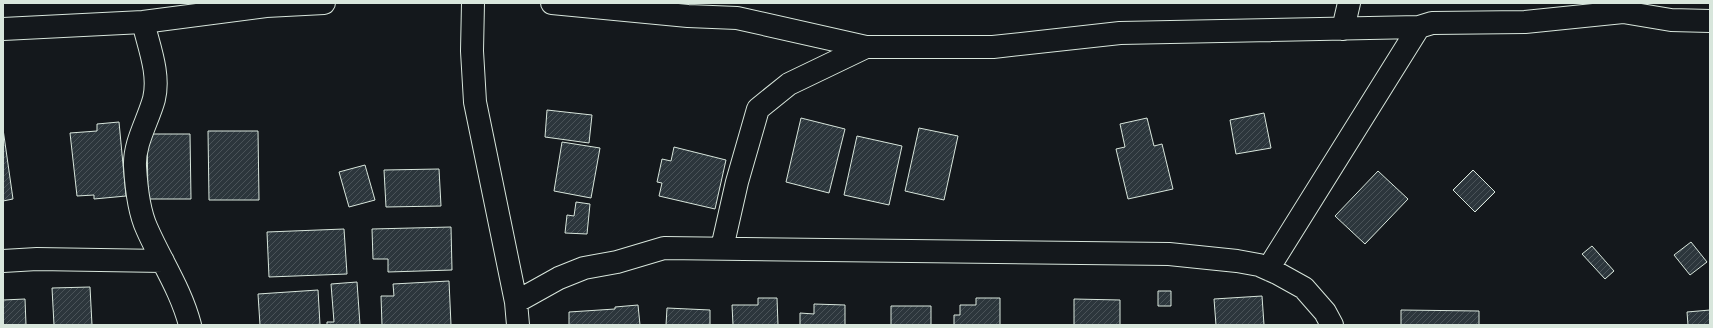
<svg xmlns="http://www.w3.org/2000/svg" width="1713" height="328" font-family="Quicksand,sans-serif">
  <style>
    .building { fill: url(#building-hatch); stroke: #d8e6dc }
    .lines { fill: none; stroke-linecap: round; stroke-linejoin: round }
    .minor-casing { stroke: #d8e6dc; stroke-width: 24 }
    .minor { stroke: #14181c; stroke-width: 22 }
  </style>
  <defs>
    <pattern id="building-hatch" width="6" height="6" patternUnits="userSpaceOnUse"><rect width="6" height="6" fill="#2c363c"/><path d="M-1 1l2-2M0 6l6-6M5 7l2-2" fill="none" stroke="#4a5358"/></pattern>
  </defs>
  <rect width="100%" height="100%" fill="#14181c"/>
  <!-- building -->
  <path class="building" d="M 547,110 L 592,115 L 589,143 L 545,137 Z
    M 1264,113 L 1271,148 L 1236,154 L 1230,120 Z
    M 801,118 L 845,129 L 829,193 L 786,182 Z
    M 1147,118 L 1154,146 L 1162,144 L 1173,189 L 1128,199 L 1116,149 L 1125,147 L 1120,124 Z
    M 119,122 L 126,196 L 94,199 L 94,195 L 77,196 L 70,133 L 97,131 L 97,124 Z
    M 919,128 L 958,136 L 944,200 L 905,191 Z
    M 3,129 L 13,199 L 3,201 Z
    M 208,131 L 258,131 L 259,200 L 209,200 Z
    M 147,134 L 190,134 L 191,199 L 148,199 Z
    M 857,136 L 902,146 L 889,205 L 844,195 Z
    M 562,142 L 600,148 L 591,198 L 554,191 Z
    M 674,147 L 726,160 L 715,209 L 659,196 L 662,183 L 657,182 L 662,159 L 671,161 Z
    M 365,165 L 375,200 L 349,207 L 339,172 Z
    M 439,169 L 441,206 L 386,207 L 384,170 Z
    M 1473,170 L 1495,192 L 1475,212 L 1453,190 Z
    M 1378,171 L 1408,199 L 1365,244 L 1335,216 Z
    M 576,202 L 590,204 L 587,234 L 565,233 L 567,215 L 574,216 Z
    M 451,227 L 452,270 L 388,272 L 388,259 L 373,259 L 372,229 Z
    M 344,229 L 347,274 L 269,277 L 267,232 Z
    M 1691,242 L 1707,262 L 1690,275 L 1674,255 Z
    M 1592,246 L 1614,271 L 1605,279 L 1582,254 Z
    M 449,281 L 451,325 L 382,325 L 381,296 L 394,296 L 393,284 Z
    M 357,282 L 360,325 L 327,325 L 327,322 L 334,322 L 331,284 Z
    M 90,287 L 92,325 L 54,325 L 52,288 Z
    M 318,290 L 320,325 L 260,325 L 258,294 Z
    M 1158,291 L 1171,291 L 1171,306 L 1158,306 Z
    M 1262,296 L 1264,325 L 1216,325 L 1214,299 Z
    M 758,298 L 777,298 L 778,325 L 733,325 L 732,305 L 758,305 Z
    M 976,298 L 1000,298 L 1000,325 L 954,325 L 954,315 L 960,315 L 960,305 L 976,305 Z
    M 25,299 L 26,325 L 3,325 L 3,300 Z
    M 1074,299 L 1120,300 L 1120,325 L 1074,325 Z
    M 814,304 L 845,305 L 845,325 L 800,325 L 800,313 L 814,314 Z
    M 638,305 L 640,325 L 569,325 L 569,312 L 615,309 L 615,307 Z
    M 891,306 L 931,306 L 931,325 L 891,325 Z
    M 667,308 L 710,310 L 710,325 L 666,325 Z
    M 1401,310 L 1479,311 L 1479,325 L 1401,325 Z
    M 1710,310 L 1710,325 L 1688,325 L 1687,312 Z"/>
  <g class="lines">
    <defs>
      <path id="minor" d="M 473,3 L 472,51 L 475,102 L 516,302
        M 552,3 L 688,16 L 737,18 L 866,47 L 993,47 L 1120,33 L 1419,27 L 1432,23 L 1525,22 L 1623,12 L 1671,20 L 1710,21
        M 143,22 C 149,47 160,74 154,99 C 148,121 134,143 135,166 C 136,184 139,212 147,229 C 161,261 181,290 190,325
        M 3,29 L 143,22 L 266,6 L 324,3
        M 1343,29 L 1349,3
        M 722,248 L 737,182 L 758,109 L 789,84 L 866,47
        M 3,261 L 37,259 L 163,261
        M 1268,269 L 1419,27
        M 518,325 L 516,302 L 559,278 L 584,268 L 617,262 L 664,248 L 1169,254 L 1237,261 L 1259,265 L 1277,273 L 1304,288 L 1325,312 L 1332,325"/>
    </defs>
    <!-- minor casing -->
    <use href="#minor" class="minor-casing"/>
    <!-- minor -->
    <use href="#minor" class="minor"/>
  </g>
  <!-- border -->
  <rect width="1713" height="328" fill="none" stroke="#d8e6dc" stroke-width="8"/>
</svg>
